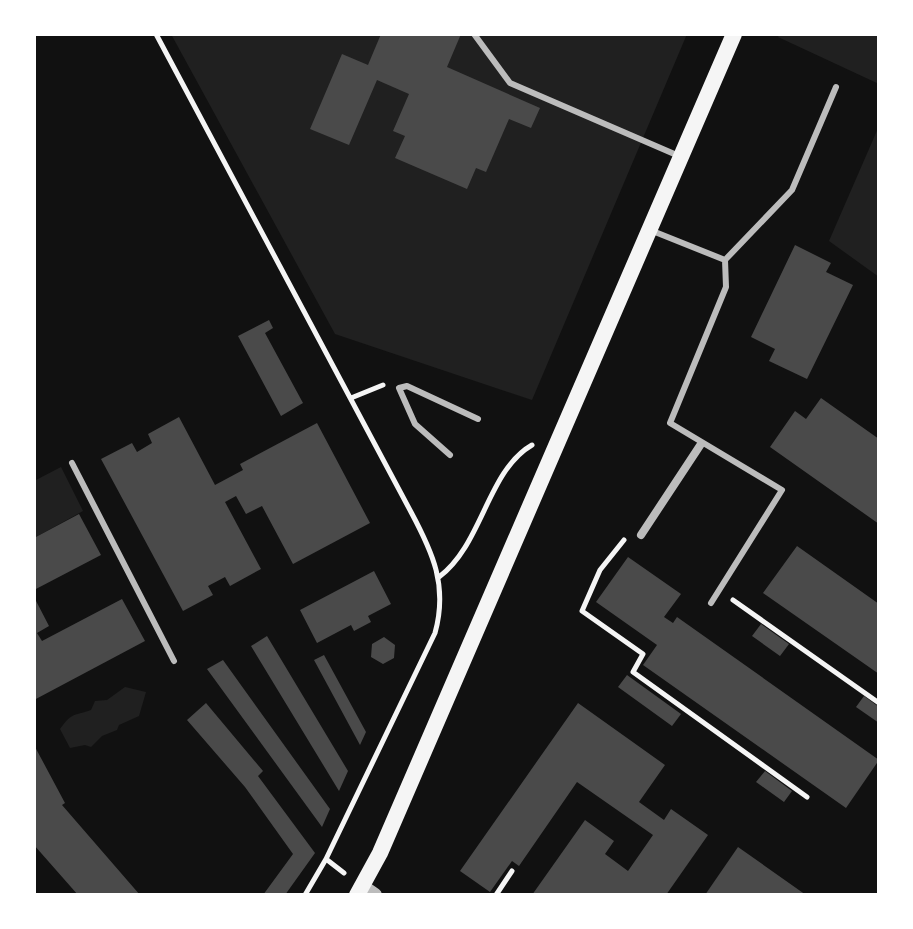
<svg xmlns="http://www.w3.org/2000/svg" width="913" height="929" font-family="Merriweather,serif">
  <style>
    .green { fill: #202020 }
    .building { fill: #4a4a4a }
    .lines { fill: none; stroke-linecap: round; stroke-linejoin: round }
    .path { stroke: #f5f5f5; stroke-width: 5 }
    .service { stroke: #bcbcbc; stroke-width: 6 }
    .minor { stroke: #bcbcbc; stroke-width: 8 }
    .tertiary { stroke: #bcbcbc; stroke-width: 14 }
    .secondary { stroke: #f5f5f5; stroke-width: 16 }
  </style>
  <rect width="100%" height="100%" fill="#111"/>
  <!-- green -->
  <path class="green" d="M 171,34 L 687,34 L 532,400 L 335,334 Z
    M 780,34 L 879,34 L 879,84 L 778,37 Z
    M 879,126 L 879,277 L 829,241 Z
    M 61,467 L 83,511 L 34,538 L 34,481 Z
    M 125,687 L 146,692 L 139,716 L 119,725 L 117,730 L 102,736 L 91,747 L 85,745 L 70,748 L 60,729 C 73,711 75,716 91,710 L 95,701 L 107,700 Z"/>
  <!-- building -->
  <path class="building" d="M 381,34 L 461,34 L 447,67 L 540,108 L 531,128 L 509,119 L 486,172 L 476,168 L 467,189 L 395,158 L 405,136 L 393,131 L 409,94 L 377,80 L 349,145 L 310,129 L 342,54 L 368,65 Z
    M 795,245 L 831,263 L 826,272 L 853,285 L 807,379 L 769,361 L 775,349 L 751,337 Z
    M 269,320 L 273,328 L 265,333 L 303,403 L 281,416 L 238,336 Z
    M 821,398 L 879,439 L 879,524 L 770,447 L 795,411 L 806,419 Z
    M 179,417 L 215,485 L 243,470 L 240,464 L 317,423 L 370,523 L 293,564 L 262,506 L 246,514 L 236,496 L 225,502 L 261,569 L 230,586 L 225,577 L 208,586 L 213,595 L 183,611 L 101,459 L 132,443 L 137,452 L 152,443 L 148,434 Z
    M 79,514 L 101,555 L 34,590 L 34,538 Z
    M 797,546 L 879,604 L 879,674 L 763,593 Z
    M 628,557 L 681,594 L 664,617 L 673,623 L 677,617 L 879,760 L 846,808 L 643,665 L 657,645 L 596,602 Z
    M 374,571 L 391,604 L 368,616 L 371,622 L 354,631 L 351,625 L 317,643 L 300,610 Z
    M 34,597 L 49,626 L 37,633 L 42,641 L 122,599 L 145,641 L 34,700 Z
    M 761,624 L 789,644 L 780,656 L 752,636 Z
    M 267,636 L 348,771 L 339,791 L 251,646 Z
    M 384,637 L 395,645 L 394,658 L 383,664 L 371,657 L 372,644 Z
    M 324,655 L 366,732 L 360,745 L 314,660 Z
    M 223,660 L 330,809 L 322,827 L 207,669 Z
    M 627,675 L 681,714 L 672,726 L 618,687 Z
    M 864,696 L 879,707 L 879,723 L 856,707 Z
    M 206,703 L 263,771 L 258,776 L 315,853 L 285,895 L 263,895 L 293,854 L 245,787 L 187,720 Z
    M 578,703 L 665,765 L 639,802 L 664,820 L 671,809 L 708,835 L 666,895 L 532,895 L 585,820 L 614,841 L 605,854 L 628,871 L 653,835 L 577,782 L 519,866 L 512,861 L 490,892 L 460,871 Z
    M 34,745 L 65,803 L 62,805 L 140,895 L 78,895 L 34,845 Z
    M 765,771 L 792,791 L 784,802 L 756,782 Z
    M 738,847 L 806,895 L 705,895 Z"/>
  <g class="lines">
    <!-- path -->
    <path class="path" d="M 156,34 L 411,512 C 433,553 448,586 435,633 L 326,859 L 344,873
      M 351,398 L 383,385
      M 624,540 L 600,570 L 582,611 L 643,654 L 633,672 L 807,797
      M 439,577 C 483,544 487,471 532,445
      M 733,600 L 879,703
      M 305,895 L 326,859
      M 496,895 L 512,871"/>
    <!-- service -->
    <path class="service" d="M 474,34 L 510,83 L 679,156
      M 650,230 L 725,260
      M 450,455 L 415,424 L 399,388 L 407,386 L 478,419
      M 72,463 L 174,661
      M 711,603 L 782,490 L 670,423 L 726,287 L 725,260 L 792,190 L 836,87"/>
    <!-- minor -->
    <path class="minor" d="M 641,535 L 701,444"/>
    <!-- tertiary -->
    <path class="tertiary" d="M 362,886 L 375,895"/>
    <!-- secondary -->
    <path class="secondary" d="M 357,895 L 380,853 L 734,34"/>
  </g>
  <!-- border -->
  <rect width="913" height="929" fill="none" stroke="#ffffff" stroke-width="72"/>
</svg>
